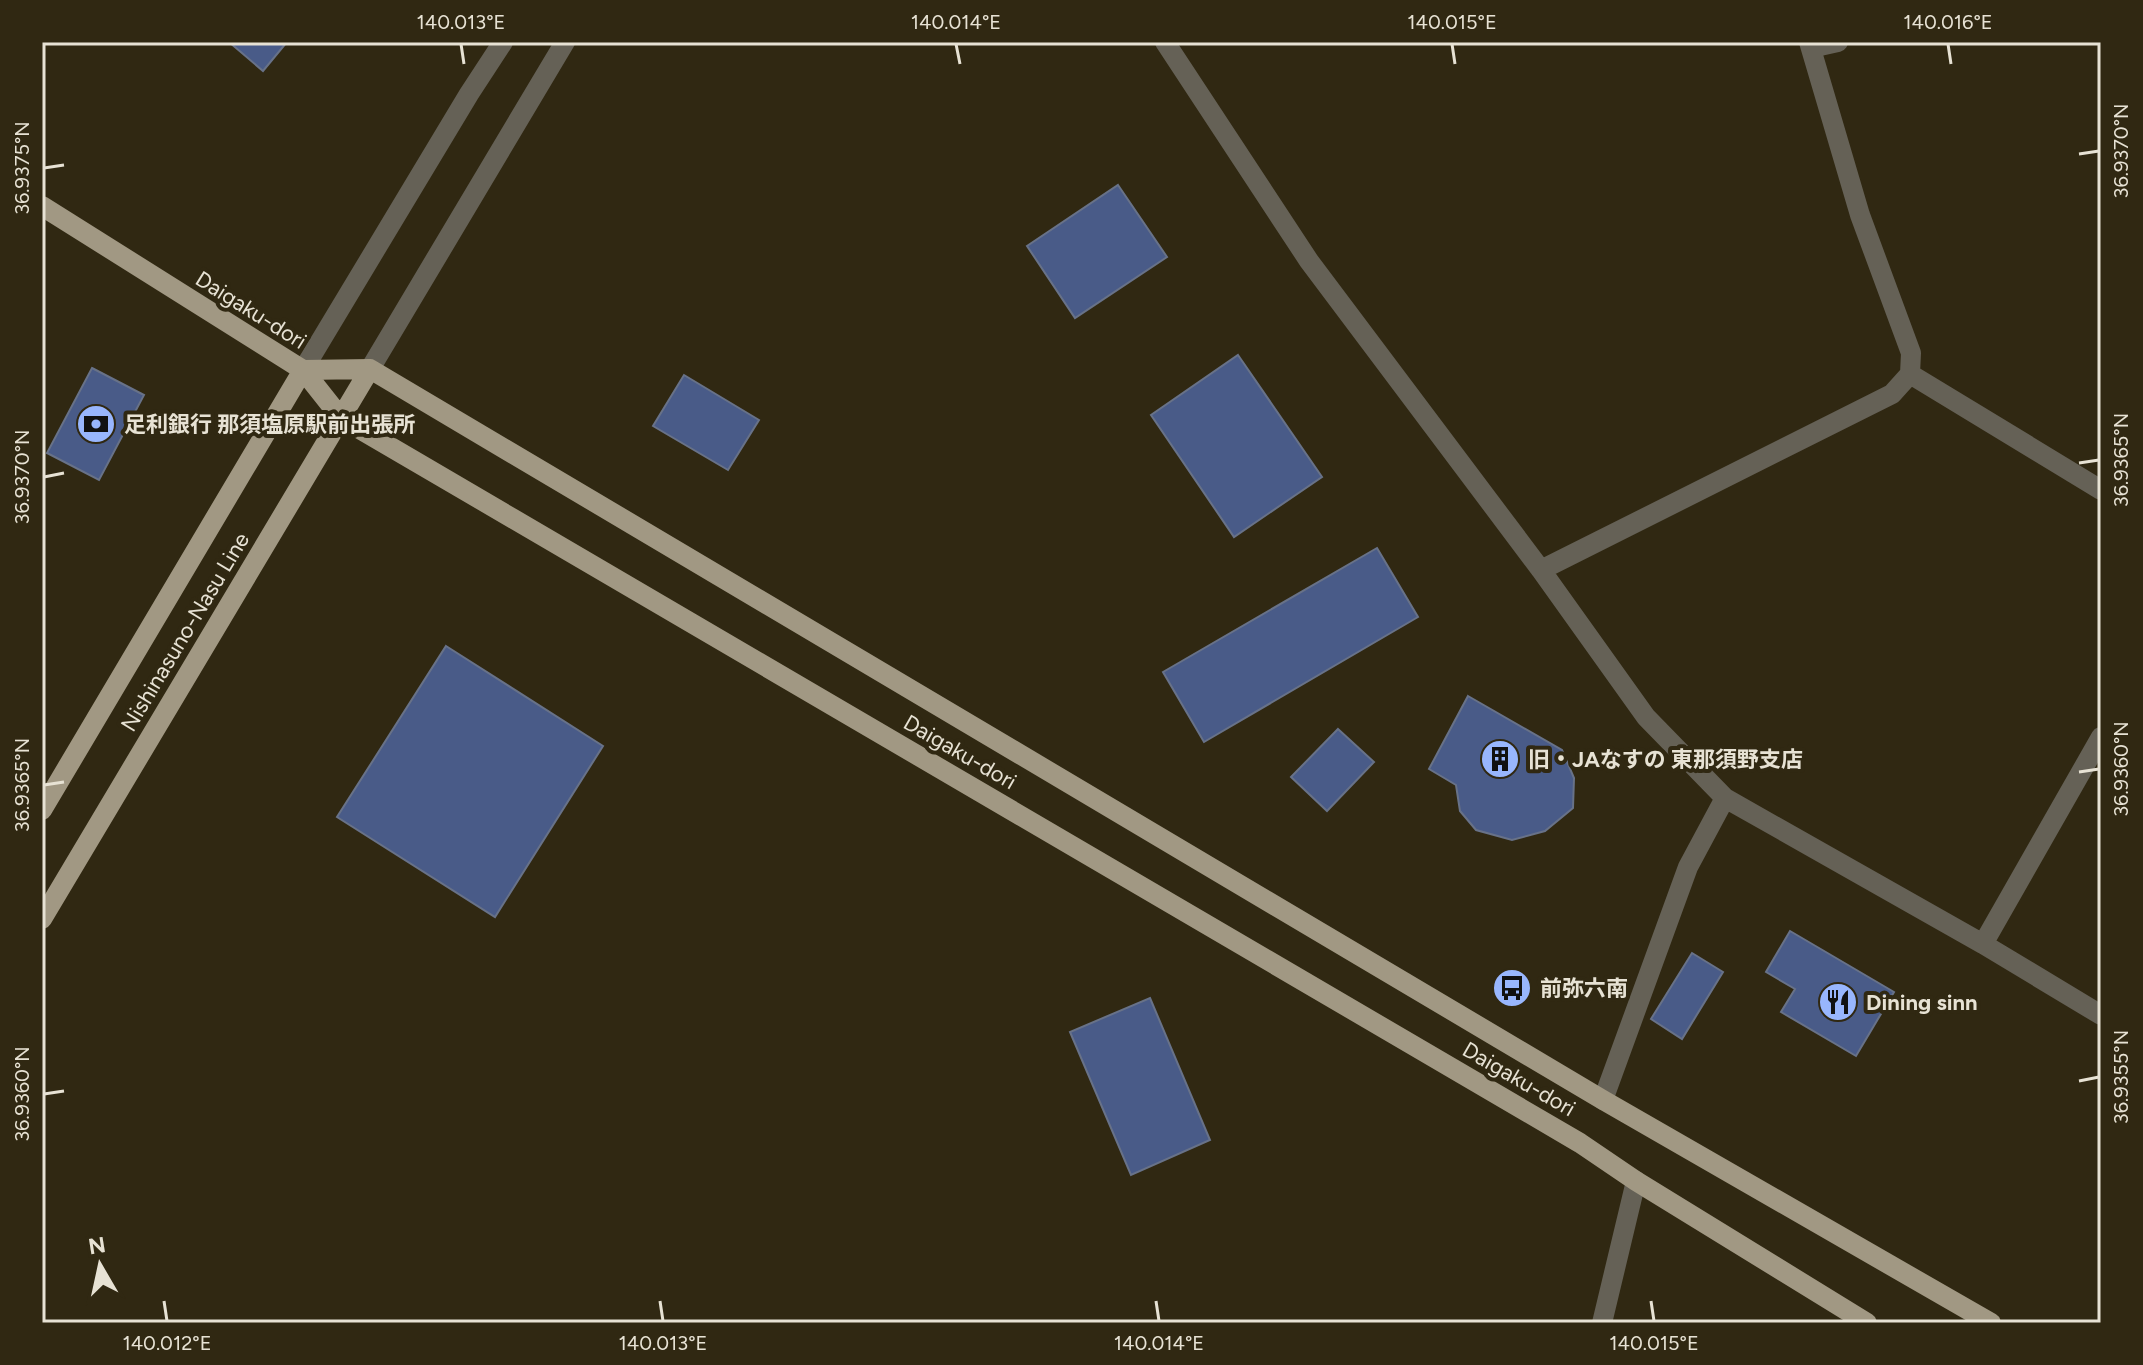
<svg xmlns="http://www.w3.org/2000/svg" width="2143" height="1365" font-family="Figtree,'Noto Sans JP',sans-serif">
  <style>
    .building { fill: #495b88; stroke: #687288; stroke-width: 2 }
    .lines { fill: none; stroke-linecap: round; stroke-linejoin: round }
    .minor { stroke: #656156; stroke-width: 20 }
    .tertiary { stroke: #656156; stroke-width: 20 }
    .primary { stroke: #a19883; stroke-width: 20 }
    .ticks { fill: none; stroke: #e7e2d4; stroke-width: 3 }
    .labels { text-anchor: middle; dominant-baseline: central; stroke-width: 8; stroke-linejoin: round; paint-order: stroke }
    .street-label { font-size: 22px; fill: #e7e2d4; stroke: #302812 }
    .poi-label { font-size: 22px; font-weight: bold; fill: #e7e2d4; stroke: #302812; text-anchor: start }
    .neatline { fill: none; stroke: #e7e2d4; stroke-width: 3 }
    .ticks-label { font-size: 20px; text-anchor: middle; fill: #e7e2d4 }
  </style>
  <rect width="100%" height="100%" fill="#302812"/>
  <!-- building -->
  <path class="building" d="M 229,42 L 287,42 L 263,71 Z
    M 1118,185 L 1167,257 L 1075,318 L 1027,246 Z
    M 1238,355 L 1322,477 L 1234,537 L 1151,415 Z
    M 92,368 L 144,395 L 99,480 L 47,453 Z
    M 684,375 L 759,420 L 728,470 L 653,426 Z
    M 1377,548 L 1418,617 L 1204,742 L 1163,672 Z
    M 446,646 L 603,746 L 495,917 L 337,817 Z
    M 1468,696 L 1562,750 L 1574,778 L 1573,808 L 1545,831 L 1512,840 L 1476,830 L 1460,811 L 1456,785 L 1429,769 Z
    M 1338,729 L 1374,762 L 1327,811 L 1291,777 Z
    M 1790,931 L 1894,992 L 1856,1056 L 1781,1012 L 1795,989 L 1766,972 Z
    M 1692,953 L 1723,972 L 1682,1039 L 1651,1019 Z
    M 1150,998 L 1210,1140 L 1131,1175 L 1070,1032 Z"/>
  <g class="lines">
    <!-- minor -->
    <path class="minor" d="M 1165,42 L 1309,261 L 1541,570 L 1646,717 L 1725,798 L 1983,944 L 2101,1015
      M 1811,48 L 1838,42
      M 1910,374 L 2101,490
      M 1541,570 L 1892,394 L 1910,374 L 1911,353 L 1860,215 L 1809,42
      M 1983,944 L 2101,737
      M 1603,1100 L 1688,867 L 1725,798
      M 1602,1323 L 1636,1181"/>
    <!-- tertiary -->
    <path class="tertiary" d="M 370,369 L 565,42
      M 303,370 L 469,94 L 503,42"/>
    <!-- primary -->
    <path class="primary" d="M 42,206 L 303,370 L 341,418 L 1580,1143 L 1636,1181 L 1867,1323
      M 370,369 L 1603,1100 L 1991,1323
      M 303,370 L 370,369
      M 42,810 L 303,370
      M 42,919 L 370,369"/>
  </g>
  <!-- ticks -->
  <path class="ticks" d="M 461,44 L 464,64M 956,44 L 960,64M 1452,44 L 1455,64M 1948,44 L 1951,64M 2079,154 L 2099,151M 44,168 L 64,165M 2079,463 L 2099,460M 44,477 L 64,473M 2079,772 L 2099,769M 44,785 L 64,782M 2079,1081 L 2099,1077M 44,1094 L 64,1091M 164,1301 L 167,1321M 660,1301 L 663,1321M 1156,1301 L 1159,1321M 1651,1301 L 1654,1321"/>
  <!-- icons -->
  <defs>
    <symbol id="bank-disc" viewBox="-11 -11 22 22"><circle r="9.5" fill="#98b6fd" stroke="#302812"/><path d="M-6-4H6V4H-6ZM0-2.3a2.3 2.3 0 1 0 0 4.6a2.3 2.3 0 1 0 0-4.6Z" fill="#111"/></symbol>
    <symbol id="building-disc" viewBox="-11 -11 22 22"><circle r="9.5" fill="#98b6fd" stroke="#302812"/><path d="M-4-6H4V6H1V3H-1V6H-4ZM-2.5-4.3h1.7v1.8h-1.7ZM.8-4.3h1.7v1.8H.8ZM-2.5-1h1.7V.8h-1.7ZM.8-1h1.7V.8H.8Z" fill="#111"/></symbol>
    <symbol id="bus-disc" viewBox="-11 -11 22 22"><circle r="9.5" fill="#98b6fd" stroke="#302812"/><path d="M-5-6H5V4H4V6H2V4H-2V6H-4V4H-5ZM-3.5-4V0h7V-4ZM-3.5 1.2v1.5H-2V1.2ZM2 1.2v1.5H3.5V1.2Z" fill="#111"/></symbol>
    <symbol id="restaurant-disc" viewBox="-11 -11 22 22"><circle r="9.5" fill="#98b6fd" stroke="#302812"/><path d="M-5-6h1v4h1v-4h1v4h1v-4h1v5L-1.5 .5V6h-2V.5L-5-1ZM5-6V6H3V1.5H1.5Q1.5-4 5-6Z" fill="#111"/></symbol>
  </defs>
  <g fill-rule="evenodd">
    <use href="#bank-disc" x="74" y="402" width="44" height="44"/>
    <use href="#building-disc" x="1478" y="737" width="44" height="44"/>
    <use href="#bus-disc" x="1490" y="966" width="44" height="44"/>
    <use href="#restaurant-disc" x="1816" y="980" width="44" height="44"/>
  </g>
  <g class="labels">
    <!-- street labels -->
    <g class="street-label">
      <text transform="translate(251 310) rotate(32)">Daigaku-dori</text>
      <text transform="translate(185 632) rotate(-59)">Nishinasuno-Nasu Line</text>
      <text transform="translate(960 752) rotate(30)">Daigaku-dori</text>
      <text transform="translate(1519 1079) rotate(30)">Daigaku-dori</text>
    </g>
    <!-- poi labels -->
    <g class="poi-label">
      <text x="124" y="424">足利銀行 那須塩原駅前出張所</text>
      <text x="1528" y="759">旧・JAなすの 東那須野支店</text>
      <text x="1540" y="988">前弥六南</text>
      <text x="1866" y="1002">Dining sinn</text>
    </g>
  </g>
  <!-- border -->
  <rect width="2143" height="1365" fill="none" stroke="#302812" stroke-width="88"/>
  <!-- north arrow -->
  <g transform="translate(100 1265) rotate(351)" stroke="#302812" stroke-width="6" paint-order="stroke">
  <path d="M0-6L14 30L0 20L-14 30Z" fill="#e7e2d4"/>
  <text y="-12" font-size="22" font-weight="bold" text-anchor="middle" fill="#e7e2d4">N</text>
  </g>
  <rect x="44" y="44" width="2055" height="1277" class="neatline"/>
  <g class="ticks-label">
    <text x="461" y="29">140.013°E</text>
    <text x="956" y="29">140.014°E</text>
    <text x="1452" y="29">140.015°E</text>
    <text x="1948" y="29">140.016°E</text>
    <text transform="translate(2121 151) rotate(-90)" y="7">36.9370°N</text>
    <text transform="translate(22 168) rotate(-90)" y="7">36.9375°N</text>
    <text transform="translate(2121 460) rotate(-90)" y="7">36.9365°N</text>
    <text transform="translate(22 477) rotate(-90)" y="7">36.9370°N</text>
    <text transform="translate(2121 769) rotate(-90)" y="7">36.9360°N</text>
    <text transform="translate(22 785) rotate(-90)" y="7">36.9365°N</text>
    <text transform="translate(2121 1077) rotate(-90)" y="7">36.9355°N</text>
    <text transform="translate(22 1094) rotate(-90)" y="7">36.9360°N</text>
    <text x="167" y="1350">140.012°E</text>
    <text x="663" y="1350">140.013°E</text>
    <text x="1159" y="1350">140.014°E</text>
    <text x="1654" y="1350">140.015°E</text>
  </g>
</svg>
